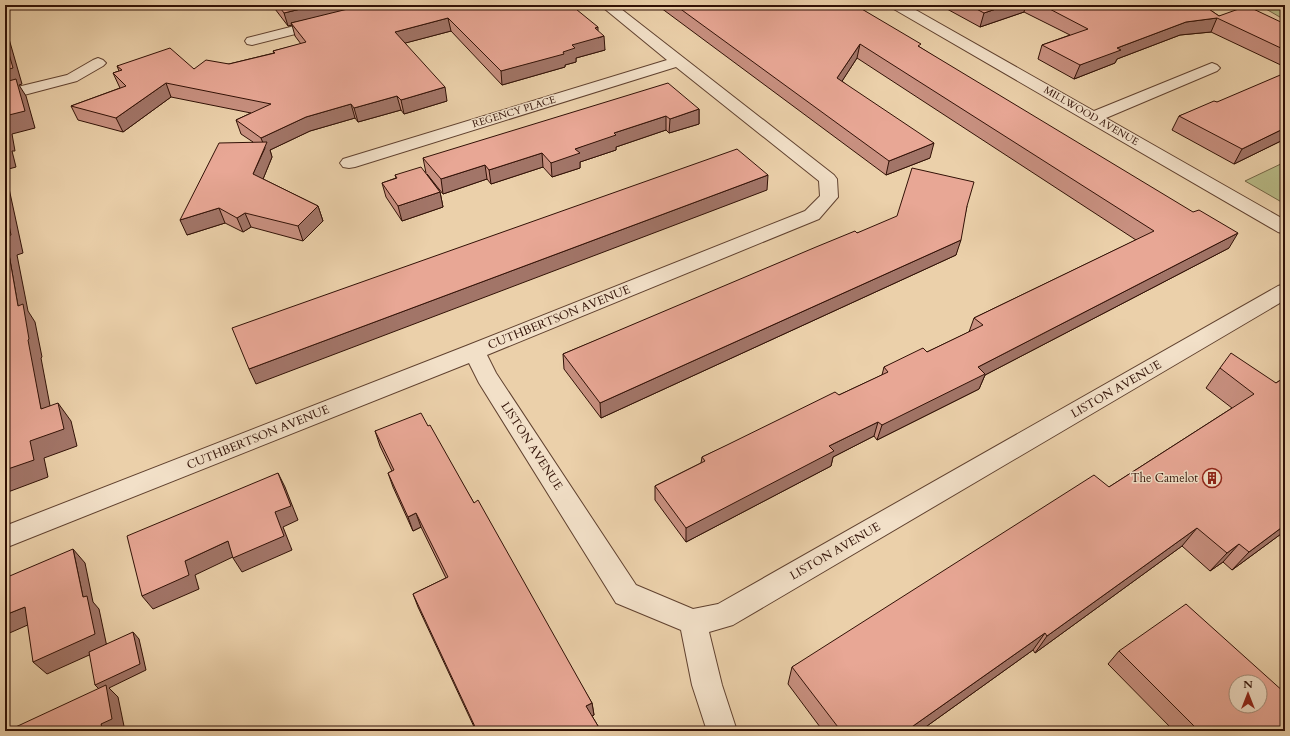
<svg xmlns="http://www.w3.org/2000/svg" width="1290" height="736" font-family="Cardo,serif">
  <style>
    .green { fill: #b8bb87; stroke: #746646 }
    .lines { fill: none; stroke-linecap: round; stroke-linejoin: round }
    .minor-casing { stroke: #60412f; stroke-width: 2 }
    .minor { fill: #f2e0c8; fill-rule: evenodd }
    .wall { fill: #c89080; stroke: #311106 }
    .shaded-wall { fill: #a27568; stroke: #311106 }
    .building { fill: #e8a795; stroke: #311106; fill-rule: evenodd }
    .labels { text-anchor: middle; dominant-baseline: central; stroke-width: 3; stroke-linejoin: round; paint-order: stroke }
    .far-street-label { font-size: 10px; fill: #311106; stroke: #f2e0c8 }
    .street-label { font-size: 12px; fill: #311106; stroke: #f2e0c8 }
    .poi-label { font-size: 12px; fill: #311106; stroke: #f2e0c8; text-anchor: end }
  </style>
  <rect width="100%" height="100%" fill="#ebd0aa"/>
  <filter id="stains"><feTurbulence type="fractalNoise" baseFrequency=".005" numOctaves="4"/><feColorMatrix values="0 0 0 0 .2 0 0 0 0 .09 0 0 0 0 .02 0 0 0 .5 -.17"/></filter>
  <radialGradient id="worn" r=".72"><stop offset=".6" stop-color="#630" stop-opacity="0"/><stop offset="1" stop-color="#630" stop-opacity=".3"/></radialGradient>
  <!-- green -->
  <path class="green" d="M 1259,5 L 1285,5 L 1285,20 Z
    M 1285,162 L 1285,204 L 1245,181 Z"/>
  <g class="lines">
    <defs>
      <path id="minor" d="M 600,5 L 616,5 L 834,175 L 837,179 L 838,197 L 819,219 L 487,355 L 496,373 L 636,585 L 693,609 L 718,604 L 1278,286 L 1285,284 L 1285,300 L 733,625 L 709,632 L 722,685 L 737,731 L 707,731 L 692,685 L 681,630 L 616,603 L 479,383 L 469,363 L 5,548 L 5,526 L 466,346 L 805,211 L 820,196 L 819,181 L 676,67 L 355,167 L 349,168 L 343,167 L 340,163 L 343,159 L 667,60 Z
        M 890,5 L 907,5 L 1094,111 L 1207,65 L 1212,63 L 1217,65 L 1220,68 L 1217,71 L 1106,118 L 1285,220 L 1285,234 L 1278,232 L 892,8 Z
        M 322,19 L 327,20 L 329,23 L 327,26 L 252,45 L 247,44 L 245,41 L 247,38 Z
        M 98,58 L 103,60 L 106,63 L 103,66 L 77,81 L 5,100 L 5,90 L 67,75 L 93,60 Z"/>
    </defs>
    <!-- minor casing -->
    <use href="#minor" class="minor-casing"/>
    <!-- minor -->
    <use href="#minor" class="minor"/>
  </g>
  <!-- wall -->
  <path class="wall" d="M 272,5 L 571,5 L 598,31 L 605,50 L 576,58 L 576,62 L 565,65 L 565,67 L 502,85 L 451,31 L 405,43 L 447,101 L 404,114 L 401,110 L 358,122 L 355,118 L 310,131 L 270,150 L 272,157 L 263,179 L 318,206 L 323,221 L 303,241 L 251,227 L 243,232 L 225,223 L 187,235 L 253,142 L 241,134 L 236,120 L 251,113 L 171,97 L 123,132 L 78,120 L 71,106 L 120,88 L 113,73 L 119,71 L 117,66 L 194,69 L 229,64 L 274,53 L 273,51 L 301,44 L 295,36 L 292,25 L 288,26 Z
    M 657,5 L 855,5 L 1229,248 L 985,375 L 979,389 L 877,440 L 874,436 L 833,457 L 831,466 L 686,542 L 655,500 L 655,486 L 701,463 L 702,457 L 839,395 L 882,375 L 884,367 L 927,352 L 969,332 L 974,318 L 1136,240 L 857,58 L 842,81 L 930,158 L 886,175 Z
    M 948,5 L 1203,5 L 1219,16 L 1285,24 L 1285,67 L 1211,32 L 1180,35 L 1117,59 L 1115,63 L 1074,79 L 1038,59 L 1042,45 L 1070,35 L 1024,12 L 980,27 L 947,9 Z
    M 1217,102 L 1285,139 L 1234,164 L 1172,130 L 1179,116 Z
    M 699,109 L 699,124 L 669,133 L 666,130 L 616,147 L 616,150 L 580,162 L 580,168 L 552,177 L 543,167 L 491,184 L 487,179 L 443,194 L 427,174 L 440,192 L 443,207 L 402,221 L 386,197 L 382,183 L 396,178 L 395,175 L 426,173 L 423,158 Z
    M 967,206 L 956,255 L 601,418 L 564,369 L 563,354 L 857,233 Z
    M 1220,368 L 1276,383 L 1285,377 L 1285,531 L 1232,570 L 1223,562 L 1210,571 L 1182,546 L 1035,653 L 1033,650 L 920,731 L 823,731 L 788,684 L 792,667 L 1109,487 L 1232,408 L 1206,388 Z
    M 428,426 L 474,503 L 592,703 L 594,715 L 592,716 L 601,731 L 476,731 L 418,607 L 413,594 L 446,578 L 421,527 L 413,531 L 393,487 L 388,473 L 392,471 L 380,446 L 375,431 Z
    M 1119,651 L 1285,731 L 1174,731 L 1108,664 Z"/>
  <!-- shaded-wall -->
  <path class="shaded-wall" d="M 317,5 L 374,5 L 291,23 L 292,25 L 288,26 L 284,13 Z
    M 1008,5 L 1026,5 L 1024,12 L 980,27 L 984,13 Z
    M 448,18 L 451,31 L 398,45 L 395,32 Z
    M 1217,18 L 1211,32 L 1180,35 L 1117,59 L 1115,63 L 1074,79 L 1080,65 L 1117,48 L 1186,22 Z
    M 5,25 L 22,84 L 19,85 L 26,96 L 35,128 L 12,134 L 15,151 L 12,151 L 16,167 L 5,170 Z
    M 598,27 L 598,38 L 604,36 L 605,50 L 576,58 L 576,62 L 565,65 L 565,67 L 502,85 L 501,71 L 563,52 L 572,45 L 595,28 Z
    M 860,44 L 857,58 L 835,92 L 837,78 Z
    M 166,83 L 171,97 L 123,132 L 116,118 Z
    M 445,87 L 447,101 L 404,114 L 401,100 Z
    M 397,96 L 401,110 L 358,122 L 354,108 Z
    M 351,104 L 355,118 L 310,131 L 270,150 L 272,157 L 259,189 L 253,174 L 265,148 L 261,138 L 306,117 Z
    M 699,109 L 699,124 L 669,133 L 670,119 Z
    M 666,116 L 666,130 L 616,147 L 616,150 L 580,162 L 580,168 L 552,177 L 551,163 L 575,149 L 614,133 Z
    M 1285,128 L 1285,139 L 1234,164 L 1242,149 Z
    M 934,143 L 930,158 L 886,175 L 889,161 Z
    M 542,153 L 543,167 L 491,184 L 489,170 Z
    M 485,165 L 487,179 L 443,194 L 441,179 Z
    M 5,170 L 23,253 L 17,255 L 28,311 L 35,322 L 42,357 L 41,358 L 54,427 L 41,409 L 18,306 L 6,237 Z
    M 768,175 L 767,190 L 256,384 L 249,369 Z
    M 440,192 L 443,207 L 402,221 L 398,206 Z
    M 318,206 L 323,221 L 303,241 L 298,226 Z
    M 219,208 L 225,223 L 187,235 L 180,220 Z
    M 245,213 L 251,227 L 243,232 L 237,218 Z
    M 1238,233 L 1229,248 L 985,375 L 979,389 L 877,440 L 882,425 L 978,367 Z
    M 961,240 L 956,255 L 601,418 L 600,403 Z
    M 58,403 L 71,421 L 77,446 L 44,458 L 48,477 L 8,492 L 5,488 L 5,470 L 30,441 Z
    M 878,422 L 874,436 L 833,457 L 831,466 L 686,542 L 686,528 L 829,446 Z
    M 278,473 L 285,487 L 298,520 L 283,527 L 292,550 L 242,572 L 233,558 L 275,512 Z
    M 416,513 L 421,527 L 413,531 L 408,517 Z
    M 1285,525 L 1285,531 L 1232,570 L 1249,552 Z
    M 1197,528 L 1182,546 L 1035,653 L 1047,636 Z
    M 228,541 L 237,555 L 195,575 L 199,589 L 153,609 L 142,596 L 185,561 Z
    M 1239,544 L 1223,562 L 1210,571 L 1227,553 Z
    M 73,549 L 85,563 L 93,602 L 99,609 L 107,647 L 47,674 L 33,662 L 83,597 Z
    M 25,607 L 39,620 L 5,635 L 5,615 Z
    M 133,632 L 139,639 L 146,670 L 109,688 L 118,697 L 125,731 L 103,731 L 101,724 L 102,692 L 95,685 Z
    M 1045,633 L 1033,650 L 920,731 L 906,731 Z
    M 592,703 L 594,715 L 588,718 L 586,706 Z"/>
  <!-- building -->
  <path class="building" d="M 278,5 L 317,5 L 284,13 Z
    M 364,5 L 571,5 L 598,27 L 595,28 L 604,36 L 572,45 L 575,48 L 563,52 L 564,54 L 501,71 L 448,18 L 395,32 L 445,87 L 401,100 L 397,96 L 354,108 L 351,104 L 306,117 L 261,138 L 236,120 L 271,104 L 166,83 L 116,118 L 71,106 L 126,86 L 113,73 L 122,70 L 117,66 L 170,48 L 194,69 L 206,60 L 229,64 L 275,53 L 273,51 L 306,42 L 291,23 Z
    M 675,5 L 855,5 L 921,44 L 918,46 L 1193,212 L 1199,210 L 1238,233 L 978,367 L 985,374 L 882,425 L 878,422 L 829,446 L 834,451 L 686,528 L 655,486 L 705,461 L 702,457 L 727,445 L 835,392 L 839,395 L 888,372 L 884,367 L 923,348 L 927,352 L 983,325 L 974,318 L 1154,231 L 860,44 L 837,78 L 934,143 L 889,161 Z
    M 969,5 L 1008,5 L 984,13 Z
    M 1042,5 L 1203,5 L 1219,16 L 1247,6 L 1285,24 L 1285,50 L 1217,18 L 1186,22 L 1117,48 L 1121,50 L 1080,65 L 1042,45 L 1088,29 Z
    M 5,40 L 13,68 L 5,70 Z
    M 1285,73 L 1285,128 L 1242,149 L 1179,116 L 1214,101 L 1217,102 Z
    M 16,79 L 25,111 L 5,116 L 5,82 Z
    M 668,83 L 699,109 L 670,119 L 666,116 L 614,133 L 616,135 L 575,149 L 580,153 L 551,163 L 542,153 L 489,170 L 485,165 L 441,179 L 423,158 Z
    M 267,142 L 253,174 L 318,206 L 298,226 L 245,213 L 237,218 L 219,208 L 180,220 L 219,143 Z
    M 737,149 L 768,175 L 249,369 L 232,328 Z
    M 421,167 L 440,192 L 398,206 L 382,183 L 397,178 L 395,175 Z
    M 912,168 L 974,182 L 967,206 L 961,240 L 600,403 L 563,354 L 816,247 L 855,231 L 857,233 L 897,216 Z
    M 5,205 L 11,235 L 6,237 L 18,306 L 23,304 L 29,339 L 28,340 L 41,409 L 58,403 L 64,429 L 30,441 L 34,460 L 5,470 Z
    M 1231,353 L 1276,383 L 1285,377 L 1285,525 L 1249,552 L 1239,544 L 1227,553 L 1197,528 L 1047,636 L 1045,633 L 906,731 L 841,731 L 792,667 L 1094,475 L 1109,487 L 1254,394 L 1220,368 Z
    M 421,413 L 428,426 L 430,425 L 474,503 L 478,500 L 592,703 L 586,706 L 601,731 L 477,731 L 413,594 L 448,577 L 416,513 L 408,517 L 388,473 L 394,470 L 375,431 Z
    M 278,473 L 291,506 L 275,512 L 284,536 L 233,558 L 228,541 L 185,561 L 189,575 L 142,596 L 127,536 Z
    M 73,549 L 83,597 L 87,596 L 95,634 L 33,662 L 25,607 L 5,615 L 5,578 Z
    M 1186,604 L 1285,693 L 1285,731 L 1199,731 L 1119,651 ZM 1236,682 L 1260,682 L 1260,706 L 1236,706 Z
    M 133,632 L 140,664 L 95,685 L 89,652 Z
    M 106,685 L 112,719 L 101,724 L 103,731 L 7,731 Z"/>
  <!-- icons -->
  <defs>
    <symbol id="building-ring" viewBox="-11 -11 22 22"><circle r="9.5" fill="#f2e0c8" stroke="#8f2418" stroke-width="1.5"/><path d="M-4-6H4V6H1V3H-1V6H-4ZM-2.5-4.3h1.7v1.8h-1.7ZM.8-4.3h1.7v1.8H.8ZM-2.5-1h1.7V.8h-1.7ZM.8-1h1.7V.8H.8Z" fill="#8f2418"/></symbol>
  </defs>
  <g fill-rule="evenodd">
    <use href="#building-ring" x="1201" y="467" width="22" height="22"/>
  </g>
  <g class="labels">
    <!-- far-street labels -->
    <g class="far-street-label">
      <text transform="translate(514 112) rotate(-17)">REGENCY PLACE</text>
      <text transform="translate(1091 116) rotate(30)">MILLWOOD AVENUE</text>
    </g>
    <!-- street labels -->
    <g class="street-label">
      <text transform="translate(559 317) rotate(-22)">CUTHBERTSON AVENUE</text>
      <text transform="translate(1116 389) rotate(-30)">LISTON AVENUE</text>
      <text transform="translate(258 437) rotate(-22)">CUTHBERTSON AVENUE</text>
      <text transform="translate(532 446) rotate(57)">LISTON AVENUE</text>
      <text transform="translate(835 551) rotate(-30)">LISTON AVENUE</text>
    </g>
    <!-- poi labels -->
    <g class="poi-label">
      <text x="1198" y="478">The Camelot</text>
    </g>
  </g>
  <!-- margin -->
  <rect width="1290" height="736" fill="none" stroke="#ebd0aa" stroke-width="20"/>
  <rect x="6" y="6" width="1278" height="724" fill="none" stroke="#311106" stroke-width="2"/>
  <rect x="10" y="10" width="1270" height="716" fill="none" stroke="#311106"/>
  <!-- north arrow -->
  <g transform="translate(1248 694)"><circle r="19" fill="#f2e0c8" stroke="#a58d7a"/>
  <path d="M0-3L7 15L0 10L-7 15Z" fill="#8f2418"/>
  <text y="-6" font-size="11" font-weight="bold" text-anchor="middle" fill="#311106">N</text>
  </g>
  <rect width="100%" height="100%" filter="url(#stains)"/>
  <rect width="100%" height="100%" fill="url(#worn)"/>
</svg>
